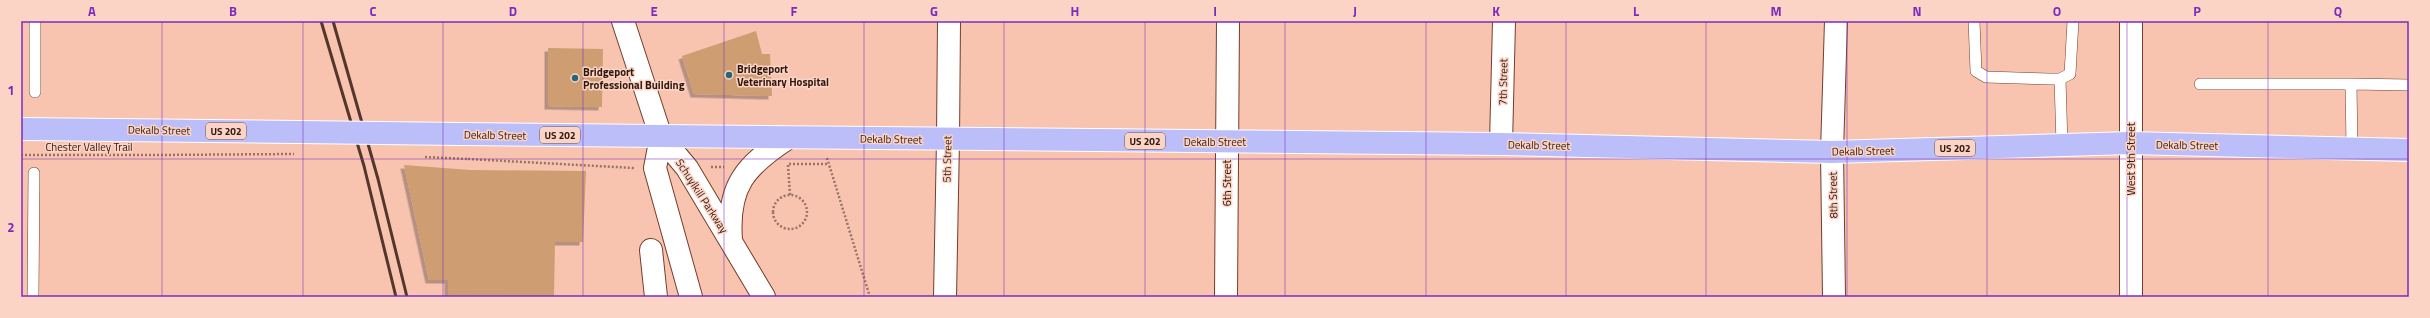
<svg xmlns="http://www.w3.org/2000/svg" width="2430" height="318" font-family="'Titillium Web',sans-serif">
  <style>
    .building { fill: #ce9d72; filter: url(#shadow) }
    .lines { fill: none; stroke-linecap: round; stroke-linejoin: round }
    .service-casing { stroke: #743e29; stroke-width: 12 }
    .minor-casing { stroke: #743e29; stroke-width: 24 }
    .tertiary-casing { stroke: #743e29; stroke-width: 24 }
    .secondary-casing { stroke: #743e29; stroke-width: 24 }
    .trunk-casing { stroke: #fff; stroke-width: 24 }
    .path { stroke: #9a7365; stroke-width: 2.5; stroke-dasharray: 2 2; stroke-linecap: butt }
    .service { stroke: #fff; stroke-width: 11 }
    .minor { stroke: #fff; stroke-width: 22 }
    .tertiary { stroke: #fff; stroke-width: 22 }
    .secondary { stroke: #fff; stroke-width: 22 }
    .trunk { stroke: #bbbef8; stroke-width: 22 }
    .rail { stroke: #54372c; stroke-width: 3 }
    .trunk-bridge-casing { stroke: #fff; stroke-width: 24; stroke-linecap: butt }
    .path-bridge { stroke: #9a7365; stroke-width: 2.5; stroke-dasharray: 2 2; stroke-linecap: butt }
    .trunk-bridge { stroke: #bbbef8; stroke-width: 22 }
    .grid { fill: none; stroke: #7b2cbf; stroke-width: 1; stroke-opacity: 0.55 }
    .poi-dot { fill: #25667a; stroke: #fcd4c5; stroke-width: 1.5 }
    .labels { text-anchor: middle; dominant-baseline: central; stroke-width: 3; stroke-linejoin: round; paint-order: stroke }
    .shield { fill: #fcd4c5; stroke: #6c5045; stroke-width: 1 }
    .shield-label { font-size: 10px; font-weight: bold; fill: #2f170e }
    .poi-label { font-size: 11px; font-weight: bold; fill: #2f170e; stroke: #fcd4c5; text-anchor: start }
    .street-label { font-size: 11px; fill: #2f170e; stroke: #fcd4c5 }
    .neatline { fill: none; stroke: #7b2cbf; stroke-width: 1.5 }
    .grid-label { font-size: 13px; text-anchor: middle; font-weight: bold; fill: #7b2cbf }
  </style>
  <defs>
    <filter id="shadow"><feDropShadow dx="-3.5" dy="3.5" stdDeviation="0" flood-color="#0004"/></filter>
  </defs>
  <rect width="100%" height="100%" fill="#f8c4b0"/>
  <!-- building -->
  <path class="building" d="M 756,31 L 762,54 L 770,54 L 772,96 L 694,94 L 682,56 Z
    M 548,48 L 603,49 L 602,107 L 548,106 Z
    M 404,165 L 470,170 L 586,171 L 583,242 L 555,242 L 554,297 L 448,295 L 448,280 L 429,280 Z"/>
  <g class="lines">
    <defs>
      <path id="service" d="M 35,21 L 35,92
        M 1974,21 L 1976,71 L 1986,77 L 2049,79 L 2060,79 L 2070,74 L 2073,21
        M 2060,79 L 2062,145
        M 2200,84 L 2351,84
        M 2352,148 L 2351,84 L 2409,85
        M 33,297 L 34,173"/>
      <path id="minor" d="M 2131,21 L 2131,297
        M 948,140 L 949,21
        M 1501,144 L 1504,21
        M 651,250 L 656,297
        M 1226,297 L 1228,21
        M 1834,297 L 1832,152 L 1836,21"/>
      <path id="tertiary" d="M 945,297 L 948,140"/>
      <path id="secondary" d="M 623,21 L 661,137 L 687,168 L 764,297
        M 661,137 L 655,168 L 691,297
        M 731,240 C 727,186 745,166 788,138"/>
      <path id="trunk" d="M 21,129 L 299,132
        M 460,134 L 1501,144 L 1832,152 L 2130,143 L 2409,150"/>
    </defs>
    <!-- service casing -->
    <use href="#service" class="service-casing"/>
    <!-- minor casing -->
    <use href="#minor" class="minor-casing"/>
    <!-- tertiary casing -->
    <use href="#tertiary" class="tertiary-casing"/>
    <!-- secondary casing -->
    <use href="#secondary" class="secondary-casing"/>
    <!-- trunk casing -->
    <use href="#trunk" class="trunk-casing"/>
    <!-- path -->
    <path class="path" d="M 21,155 L 157,155
      M 827,158 L 870,297
      M 468,159 L 634,168
      M 789,164 L 829,164
      M 788,165 L 790,195
      M 711,167 L 724,167
      M773 212a17 17 0 1 1 34 0a17 17 0 1 1-34 0Z"/>
    <!-- service -->
    <use href="#service" class="service"/>
    <!-- minor -->
    <use href="#minor" class="minor"/>
    <!-- tertiary -->
    <use href="#tertiary" class="tertiary"/>
    <!-- secondary -->
    <use href="#secondary" class="secondary"/>
    <!-- trunk -->
    <use href="#trunk" class="trunk"/>
    <!-- rail -->
    <path class="rail" d="M 321,21 L 364,166 L 396,297
      M 333,21 L 378,179 L 407,297"/>
    <defs>
      <path id="trunk-bridge" d="M 299,132 L 460,134"/>
    </defs>
    <!-- trunk-bridge casing -->
    <use href="#trunk-bridge" class="trunk-bridge-casing"/>
    <!-- path-bridge -->
    <path class="path-bridge" d="M 157,155 L 294,154
      M 425,157 L 468,159"/>
    <!-- trunk-bridge -->
    <use href="#trunk-bridge" class="trunk-bridge"/>
  </g>
  <!-- grid -->
  <path class="grid" d="M 162,21 L 162,297M 303,21 L 303,297M 443,21 L 443,297M 583,21 L 583,297M 724,21 L 724,297M 864,21 L 864,297M 1004,21 L 1004,297M 1145,21 L 1145,297M 1285,21 L 1285,297M 1426,21 L 1426,297M 1566,21 L 1566,297M 1706,21 L 1706,297M 1847,21 L 1847,297M 1987,21 L 1987,297M 2127,21 L 2127,297M 2268,21 L 2268,297M 21,159 L 2409,159"/>
  <!-- markers -->
  <g class="poi-dot">
    <circle cx="729" cy="75" r="4"/>
    <circle cx="575" cy="78" r="4"/>
  </g>
  <g class="labels">
    <!-- shield labels -->
    <g class="shield">
      <rect x="206" y="123" width="40" height="16" rx="3"/>
      <rect x="540" y="127" width="40" height="16" rx="3"/>
      <rect x="1125" y="133" width="40" height="16" rx="3"/>
      <rect x="1935" y="140" width="40" height="16" rx="3"/>
    </g>
    <g class="shield-label">
      <text x="226" y="131">US 202</text>
      <text x="560" y="135">US 202</text>
      <text x="1145" y="141">US 202</text>
      <text x="1955" y="148">US 202</text>
    </g>
    <!-- poi labels -->
    <g class="poi-label">
      <text x="737" y="69">Bridgeport<tspan x="737" dy="13">Veterinary Hospital</tspan></text>
      <text x="583" y="72">Bridgeport<tspan x="583" dy="13">Professional Building</tspan></text>
    </g>
    <!-- street labels -->
    <g class="street-label">
      <text transform="translate(1503 82) rotate(-89)">7th Street</text>
      <text transform="translate(159 130) rotate(1)">Dekalb Street</text>
      <text transform="translate(495 135) rotate(1)">Dekalb Street</text>
      <text transform="translate(891 139) rotate(1)">Dekalb Street</text>
      <text x="1215" y="142">Dekalb Street</text>
      <text transform="translate(1539 145) rotate(1)">Dekalb Street</text>
      <text transform="translate(2187 145) rotate(1)">Dekalb Street</text>
      <text x="89" y="147">Chester Valley Trail</text>
      <text transform="translate(1863 151) rotate(-1)">Dekalb Street</text>
      <text transform="translate(947 159) rotate(-89)">5th Street</text>
      <text transform="translate(2131 159) rotate(-90)">West 9th Street</text>
      <text transform="translate(1227 183) rotate(-90)">6th Street</text>
      <text transform="translate(1833 195) rotate(-91)">8th Street</text>
      <text transform="translate(702 196) rotate(57)">Schuylkill Parkway</text>
    </g>
  </g>
  <!-- border -->
  <rect width="2430" height="318" fill="none" stroke="#fcd4c5" stroke-width="44"/>
  <rect x="22" y="22" width="2386" height="274" class="neatline"/>
  <g class="grid-label">
    <text x="92" y="16">A</text>
    <text x="233" y="16">B</text>
    <text x="373" y="16">C</text>
    <text x="513" y="16">D</text>
    <text x="654" y="16">E</text>
    <text x="794" y="16">F</text>
    <text x="934" y="16">G</text>
    <text x="1075" y="16">H</text>
    <text x="1215" y="16">I</text>
    <text x="1355" y="16">J</text>
    <text x="1496" y="16">K</text>
    <text x="1636" y="16">L</text>
    <text x="1776" y="16">M</text>
    <text x="1917" y="16">N</text>
    <text x="2057" y="16">O</text>
    <text x="2197" y="16">P</text>
    <text x="2338" y="16">Q</text>
    <text x="11" y="95">1</text>
    <text x="11" y="232">2</text>
  </g>
</svg>
